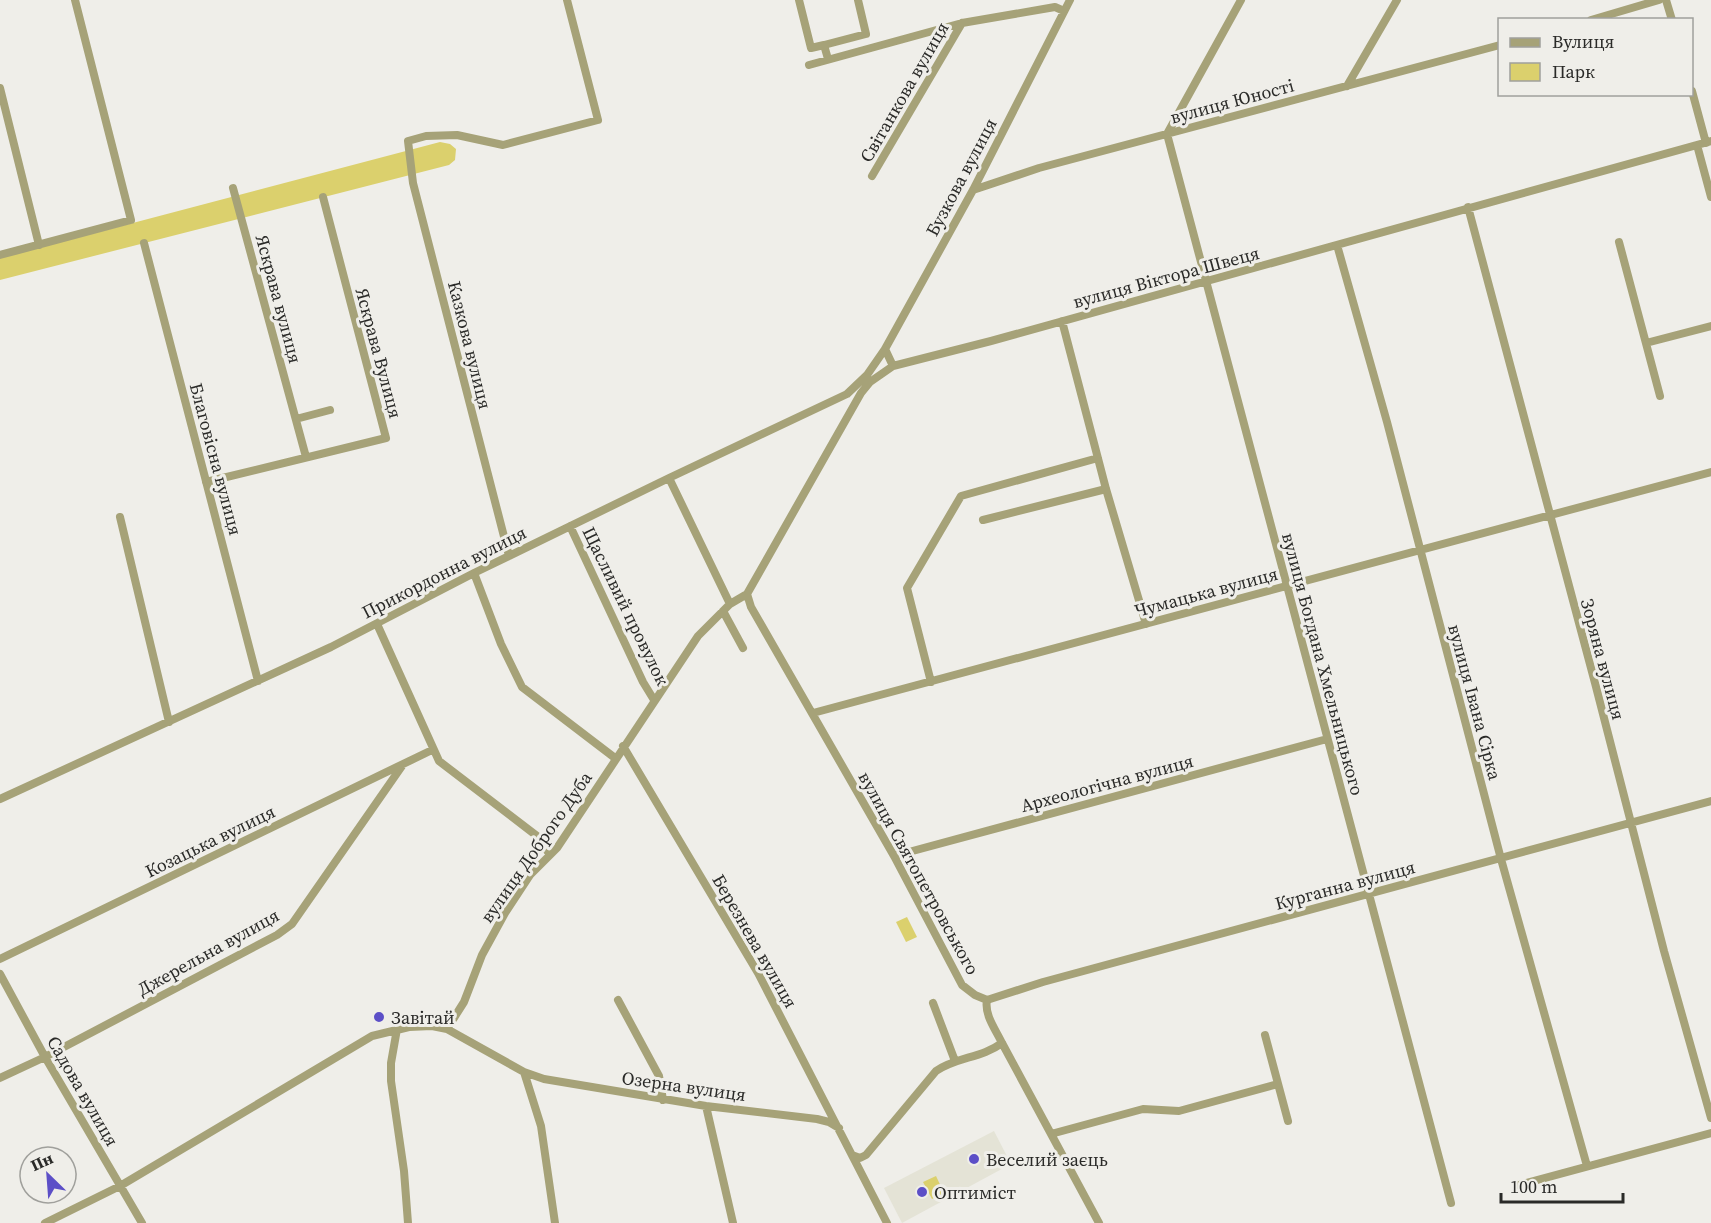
<svg xmlns="http://www.w3.org/2000/svg" width="1711" height="1223" font-family="'Source Serif 4',serif">
  <style>
    .built { fill: #e4e3d6 }
    .green { fill: #dbd06d }
    .lines { fill: none; stroke-linecap: round; stroke-linejoin: round }
    .minor { stroke: #a6a278; stroke-width: 8 }
    .poi-dot { fill: #5c4fc7; stroke: #efeee9; stroke-width: 2 }
    .labels { text-anchor: middle; dominant-baseline: central; stroke-width: 6; stroke-linejoin: round; paint-order: stroke }
    .street-label { font-size: 18px; fill: #2a2a28; stroke: #efeee9 }
    .poi-label { font-size: 18px; fill: #2a2a28; stroke: #efeee9; text-anchor: start }
  </style>
  <rect width="100%" height="100%" fill="#efeee9"/>
  <!-- built -->
  <path class="built" d="M 994,1131 L 1011,1164 L 902,1223 L 884,1188 Z"/>
  <!-- green -->
  <path class="green" d="M 440,142 L 450,144 L 456,149 L 455,160 L 449,165 L 0,280 L 0,258 Z
    M 907,917 L 917,937 L 906,942 L 896,922 Z
    M 936,1176 L 944,1193 L 932,1199 L 923,1182 Z"/>
  <g class="lines">
    <!-- minor -->
    <path class="minor" d="M 799,0 L 811,48 L 824,45
      M 1241,0 L 1167,134 L 1451,1203
      M 1666,0 L 1672,20
      M 1591,20 L 1659,0
      M 828,59 L 824,45 L 866,34 L 858,0
      M 809,65 L 962,23 L 1055,7 L 1064,11
      M 1347,86 L 1397,0
      M 0,88 L 39,245
      M 1692,91 L 1706,143
      M 1697,145 L 1711,197
      M 872,176 L 962,23
      M 233,188 L 306,457
      M 973,190 L 1039,168 L 1500,45
      M 1468,207 L 1595,683 L 1664,951 L 1711,1118
      M 1619,242 L 1660,396
      M 144,243 L 258,681
      M 1337,245 L 1387,422 L 1501,859 L 1587,1166
      M 0,255 L 131,220 L 75,0
      M 1062,321 L 1106,489 L 1146,624
      M 1646,343 L 1711,326
      M 893,366 L 885,349 L 973,190 L 1070,0
      M 296,419 L 330,410
      M 669,478 L 730,604
      M 206,482 L 386,438 L 323,197
      M 120,517 L 169,722
      M 983,520 L 1106,489
      M 570,526 L 643,682 L 654,700
      M 509,556 L 413,183 L 408,141 L 426,136 L 457,135 L 503,145 L 598,120 L 567,0
      M 474,573 L 501,644 L 522,687 L 615,758
      M 747,594 L 861,393 L 870,382 L 893,366 L 991,341 L 1711,141
      M 747,594 L 751,607 L 894,856 L 962,985 L 975,995 L 987,1000 C 984,1015 996,1030 1002,1043 L 1099,1223
      M 723,611 L 743,648
      M 377,624 L 439,761 L 537,836 L 550,855
      M 931,682 L 907,588 L 961,496 L 1098,458
      M 813,713 L 1711,472
      M 623,746 L 758,973 L 887,1223
      M 0,799 L 331,647 L 474,573 L 669,478 L 847,394 L 867,375 L 885,349
      M 894,856 L 1327,739
      M 0,959 L 432,750
      M 0,974 L 45,1057 L 142,1223
      M 618,1000 L 659,1076 L 663,1100
      M 987,1000 L 1043,982 L 1711,801
      M 933,1003 L 955,1061
      M 397,1029 L 391,1063 L 391,1081 L 404,1171 L 408,1223
      M 447,1029 L 464,1002 L 482,955 L 505,913 L 530,875 L 557,848 L 698,636 L 730,604 L 747,594
      M 1265,1035 L 1288,1121
      M 524,1072 L 541,1126 L 555,1223
      M 0,1078 L 45,1057 L 277,935 L 292,924 L 402,766
      M 706,1106 L 733,1223
      M 1051,1134 L 1143,1109 L 1179,1111 L 1278,1084
      M 852,1155 L 860,1158 L 866,1155 L 936,1071 C 956,1057 982,1058 1002,1043
      M 1519,1185 L 1711,1133
      M 45,1223 L 120,1186 L 372,1036 L 409,1027 L 432,1026 L 447,1029 L 524,1072 L 544,1079 L 706,1106 L 817,1119 L 829,1122 L 839,1128"/>
  </g>
  <!-- markers -->
  <g class="poi-dot">
    <circle cx="379" cy="1017" r="6"/>
    <circle cx="974" cy="1159" r="6"/>
    <circle cx="922" cy="1192" r="6"/>
  </g>
  <g class="labels">
    <!-- street labels -->
    <g class="street-label">
      <text transform="translate(904 92) rotate(-60)">Світанкова вулиця</text>
      <text transform="translate(1232 101) rotate(-15)">вулиця Юності</text>
      <text transform="translate(961 177) rotate(-62)">Бузкова вулиця</text>
      <text transform="translate(1166 277) rotate(-15)">вулиця Віктора Швеця</text>
      <text transform="translate(279 299) rotate(75)">Яскрава вулиця</text>
      <text transform="translate(470 345) rotate(76)">Казкова вулиця</text>
      <text transform="translate(379 353) rotate(75)">Яскрава Вулиця</text>
      <text transform="translate(216 459) rotate(75)">Благовісна вулиця</text>
      <text transform="translate(444 572) rotate(-27)">Прикордонна вулиця</text>
      <text transform="translate(1206 592) rotate(-15)">Чумацька вулиця</text>
      <text transform="translate(626 606) rotate(64)">Щасливий провулок</text>
      <text transform="translate(1603 659) rotate(75)">Зоряна вулиця</text>
      <text transform="translate(1323 664) rotate(75)">вулиця Богдана Хмельницького</text>
      <text transform="translate(1475 702) rotate(75)">вулиця Івана Сірка</text>
      <text transform="translate(1107 783) rotate(-15)">Археологічна вулиця</text>
      <text transform="translate(210 841) rotate(-26)">Козацька вулиця</text>
      <text transform="translate(536 847) rotate(-55)">вулиця Доброго Дуба</text>
      <text transform="translate(919 873) rotate(61)">вулиця Святопетровського</text>
      <text transform="translate(1345 885) rotate(-15)">Курганна вулиця</text>
      <text transform="translate(755 941) rotate(60)">Березнева вулиця</text>
      <text transform="translate(208 952) rotate(-29)">Джерельна вулиця</text>
      <text transform="translate(684 1086) rotate(8)">Озерна вулиця</text>
      <text transform="translate(83 1091) rotate(60)">Садова вулиця</text>
    </g>
    <!-- poi labels -->
    <g class="poi-label">
      <text x="391" y="1017">Завітай</text>
      <text x="986" y="1159">Веселий заєць</text>
      <text x="934" y="1192">Оптиміст</text>
    </g>
  </g>
  <!-- legend -->
  <rect x="1498" y="18" width="195" height="78" fill="#efeee9" stroke="#a0a09c" stroke-width="1.5"/>
  <rect x="1510" y="38" width="30" height="9" fill="#a6a278" stroke="#a0a09c" stroke-width="1.5"/>
  <text x="1552" y="48" font-size="18" fill="#2a2a28">Вулиця</text>
  <rect x="1510" y="63" width="30" height="18" fill="#dbd06d" stroke="#a0a09c" stroke-width="1.5"/>
  <text x="1552" y="78" font-size="18" fill="#2a2a28">Парк</text>
  <!-- north arrow -->
  <g transform="translate(48 1175) rotate(335)"><circle r="28" fill="#efeee9" stroke="#a0a09c" stroke-width="1.5"/>
  <path d="M0-4.5L10 22L0 15L-10 22Z" fill="#5c4fc7"/>
  <text y="-9" font-size="16" font-weight="bold" text-anchor="middle" fill="#2a2a28">Пн</text>
  </g>
  <!-- scale -->
  <path d="M1501 1193v9h122v-9" fill="none" stroke="#2a2a28" stroke-width="3"/>
  <text x="1510" y="1193" font-size="18" fill="#2a2a28" stroke="#efeee9" stroke-width="4.5" paint-order="stroke">100 m</text>
</svg>
